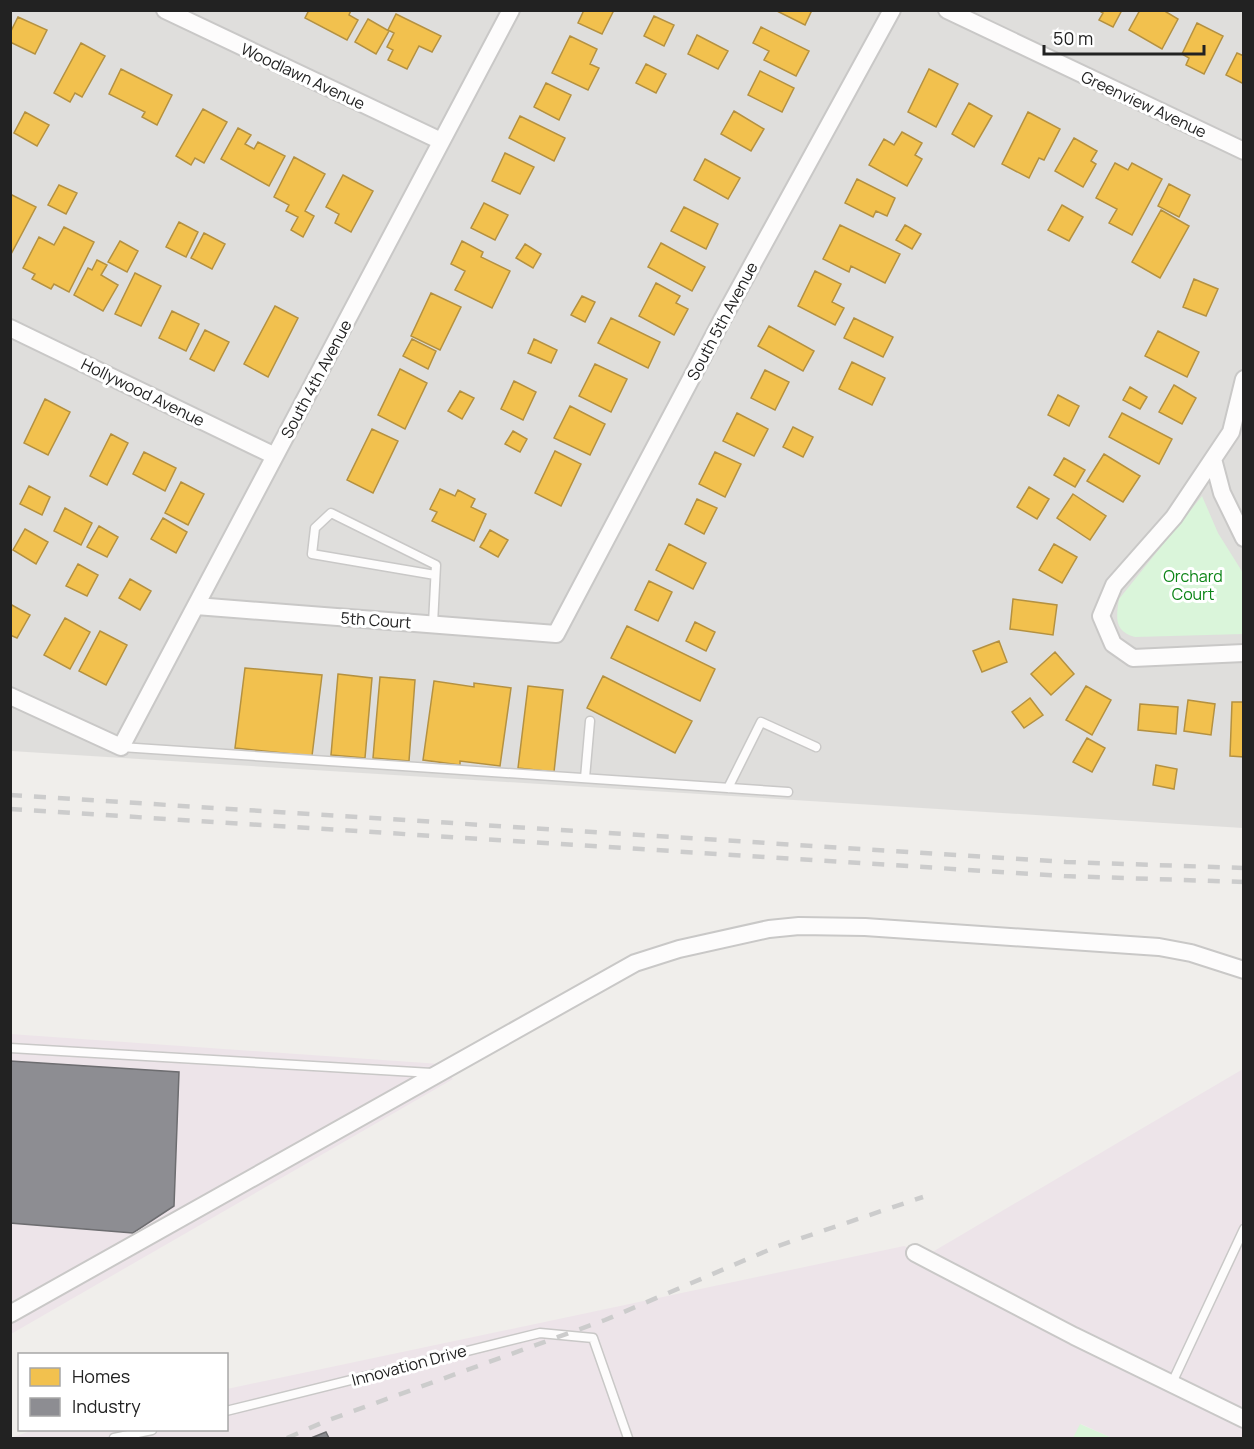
<svg xmlns="http://www.w3.org/2000/svg" width="1254" height="1449" font-family="Manrope,sans-serif">
  <style>
    .residential { fill: #dfdedc }
    .industrial { fill: #ede4e9 }
    .park { fill: #daf5da }
    .homes { fill: #f2c14e; stroke: #b49141; stroke-width: 1.5 }
    .industry { fill: #8d8d92; stroke: #6d6d70; stroke-width: 1.5 }
    .lines { fill: none; stroke-linecap: round; stroke-linejoin: round }
    .service-casing { stroke: #c9c8c7; stroke-width: 11 }
    .minor-casing { stroke: #c9c8c7; stroke-width: 20 }
    .service { stroke: #fdfcfc; stroke-width: 8 }
    .minor { stroke: #fdfcfc; stroke-width: 16 }
    .rail { stroke: #ccc; stroke-width: 4.5; stroke-dasharray: 12 12; stroke-linecap: butt }
    .labels { text-anchor: middle; dominant-baseline: central; stroke-width: 6; stroke-linejoin: round; paint-order: stroke }
    .street-label { font-size: 16px; fill: #222; stroke: #fff }
    .park-label { font-size: 16px; fill: #0c8416; stroke: #fff }
  </style>
  <rect width="100%" height="100%" fill="#f0eeeb"/>
  <!-- residential -->
  <path class="residential" d="M 10,11 L 1243,11 L 1243,828 L 11,751 Z"/>
  <!-- industrial -->
  <path class="industrial" d="M 10,1034 L 440,1064 L 453,1079 L 11,1334 Z
    M 1243,1069 L 1243,1438 L 1112,1438 L 1081,1424 L 1073,1438 L 11,1438 L 33,1430 L 226,1430 L 227,1389 L 904,1246 L 929,1254 Z"/>
  <!-- park -->
  <path class="park" d="M 1202,496 L 1218,533 L 1243,573 L 1243,634 L 1135,637 C 1114,631 1116,618 1119,599 Z
    M 1080,1424 L 1112,1438 L 1073,1438 Z"/>
  <!-- homes -->
  <path class="homes" d="M 309,10 L 351,10 L 349,15 L 358,20 L 347,40 L 305,18 Z
    M 584,10 L 614,10 L 602,34 L 578,23 Z
    M 775,10 L 812,10 L 805,25 Z
    M 1098,10 L 1122,10 L 1113,27 L 1099,20 L 1103,13 Z
    M 1140,10 L 1163,10 L 1178,19 L 1162,49 L 1129,30 Z
    M 396,14 L 441,36 L 432,52 L 419,46 L 407,69 L 388,60 L 393,50 L 387,47 L 394,33 L 388,30 Z
    M 654,16 L 674,25 L 664,46 L 644,36 Z
    M 18,17 L 47,30 L 35,54 L 10,42 L 10,33 Z
    M 368,19 L 389,31 L 376,54 L 355,42 Z
    M 1197,23 L 1223,36 L 1204,74 L 1186,65 L 1189,58 L 1182,54 Z
    M 761,27 L 809,51 L 796,76 L 764,60 L 769,51 L 753,43 Z
    M 697,35 L 728,51 L 718,69 L 688,54 Z
    M 570,36 L 597,49 L 590,64 L 599,68 L 588,90 L 552,73 Z
    M 81,43 L 105,56 L 82,97 L 75,93 L 70,102 L 54,93 Z
    M 1237,53 L 1244,56 L 1244,84 L 1226,75 Z
    M 646,64 L 666,74 L 656,93 L 636,83 Z
    M 121,69 L 172,95 L 157,125 L 142,117 L 145,112 L 109,94 Z
    M 929,69 L 958,84 L 936,127 L 908,112 Z
    M 760,71 L 794,88 L 782,112 L 748,95 Z
    M 546,83 L 571,95 L 559,120 L 534,107 Z
    M 969,103 L 992,116 L 974,147 L 952,134 Z
    M 203,109 L 227,122 L 204,163 L 195,158 L 191,165 L 176,156 Z
    M 734,111 L 764,129 L 751,151 L 721,134 Z
    M 25,112 L 49,125 L 37,146 L 14,133 Z
    M 1028,112 L 1060,129 L 1044,160 L 1039,158 L 1029,178 L 1002,164 Z
    M 520,116 L 565,138 L 554,161 L 509,138 Z
    M 238,128 L 251,135 L 245,144 L 254,149 L 258,142 L 285,156 L 269,186 L 221,159 Z
    M 902,132 L 922,143 L 915,155 L 922,159 L 907,186 L 869,165 L 884,139 L 894,145 Z
    M 1074,138 L 1097,151 L 1091,161 L 1096,164 L 1083,187 L 1055,171 Z
    M 505,153 L 534,167 L 520,194 L 492,181 Z
    M 294,157 L 325,174 L 305,211 L 314,216 L 303,237 L 291,230 L 298,217 L 286,211 L 289,205 L 274,197 Z
    M 705,159 L 740,178 L 728,199 L 694,180 Z
    M 1115,163 L 1128,170 L 1132,163 L 1162,179 L 1132,235 L 1109,223 L 1117,209 L 1096,198 Z
    M 343,175 L 373,191 L 351,232 L 335,223 L 339,214 L 326,207 Z
    M 857,179 L 895,198 L 887,216 L 876,211 L 873,217 L 845,203 Z
    M 1169,184 L 1190,195 L 1179,217 L 1158,206 Z
    M 59,185 L 77,193 L 66,214 L 48,205 Z
    M 10,194 L 36,207 L 10,256 Z
    M 484,203 L 508,215 L 495,240 L 471,228 Z
    M 1062,205 L 1083,217 L 1069,241 L 1048,230 Z
    M 684,207 L 718,224 L 706,249 L 671,231 Z
    M 1161,210 L 1189,226 L 1160,278 L 1132,262 Z
    M 179,222 L 198,232 L 186,257 L 166,247 Z
    M 840,225 L 900,254 L 885,283 L 851,266 L 849,272 L 823,259 Z
    M 905,225 L 921,234 L 912,249 L 896,240 Z
    M 64,227 L 94,242 L 69,292 L 54,284 L 51,289 L 32,279 L 35,274 L 23,268 L 39,237 L 54,245 Z
    M 204,233 L 225,244 L 212,269 L 191,258 Z
    M 120,241 L 138,251 L 127,272 L 108,262 Z
    M 462,241 L 483,252 L 481,257 L 510,271 L 492,308 L 455,290 L 465,271 L 451,264 Z
    M 661,243 L 705,267 L 692,291 L 648,267 Z
    M 525,244 L 541,254 L 533,268 L 516,258 Z
    M 97,260 L 107,265 L 101,275 L 118,285 L 103,311 L 74,295 L 88,268 L 92,270 Z
    M 815,271 L 841,284 L 832,302 L 844,308 L 835,325 L 798,306 Z
    M 135,273 L 161,286 L 141,326 L 115,314 Z
    M 1194,279 L 1218,289 L 1206,316 L 1183,307 Z
    M 656,283 L 680,296 L 676,303 L 688,309 L 674,335 L 639,316 Z
    M 431,293 L 461,307 L 440,350 L 411,336 Z
    M 582,296 L 595,302 L 585,322 L 571,315 Z
    M 275,306 L 298,318 L 268,377 L 244,364 Z
    M 172,311 L 199,324 L 186,351 L 159,338 Z
    M 611,318 L 660,342 L 648,368 L 598,343 Z
    M 854,318 L 893,337 L 883,357 L 844,338 Z
    M 769,326 L 814,351 L 803,371 L 758,346 Z
    M 205,330 L 229,342 L 214,371 L 190,359 Z
    M 1158,331 L 1199,352 L 1187,377 L 1145,356 Z
    M 412,339 L 436,351 L 428,369 L 403,356 Z
    M 534,339 L 557,350 L 551,363 L 528,353 Z
    M 852,362 L 885,378 L 872,405 L 839,389 Z
    M 595,364 L 627,379 L 611,412 L 579,396 Z
    M 400,369 L 427,383 L 405,429 L 378,415 Z
    M 765,370 L 789,382 L 775,410 L 751,398 Z
    M 514,381 L 536,392 L 523,420 L 501,409 Z
    M 1174,385 L 1196,398 L 1182,424 L 1159,412 Z
    M 1130,387 L 1147,397 L 1140,409 L 1123,400 Z
    M 460,391 L 474,398 L 462,419 L 448,411 Z
    M 1058,395 L 1079,406 L 1069,426 L 1048,415 Z
    M 45,399 L 70,412 L 48,455 L 24,443 Z
    M 570,406 L 605,424 L 590,455 L 554,438 Z
    M 737,413 L 768,429 L 754,456 L 723,441 Z
    M 1122,413 L 1172,439 L 1159,464 L 1109,437 Z
    M 793,427 L 813,437 L 803,457 L 783,447 Z
    M 372,429 L 398,441 L 373,493 L 347,480 Z
    M 513,431 L 527,439 L 520,452 L 505,444 Z
    M 111,434 L 128,443 L 107,485 L 90,476 Z
    M 555,451 L 581,464 L 561,506 L 535,493 Z
    M 144,452 L 176,468 L 165,491 L 133,474 Z
    M 715,452 L 741,464 L 725,497 L 699,484 Z
    M 1104,454 L 1140,476 L 1123,502 L 1087,481 Z
    M 1064,458 L 1085,470 L 1075,487 L 1054,475 Z
    M 181,482 L 204,494 L 188,525 L 165,513 Z
    M 29,486 L 50,497 L 42,515 L 20,504 Z
    M 1029,487 L 1049,499 L 1037,519 L 1017,507 Z
    M 440,489 L 455,496 L 458,490 L 475,499 L 471,507 L 486,514 L 474,541 L 432,521 L 437,512 L 430,509 Z
    M 1073,494 L 1106,516 L 1090,540 L 1057,518 Z
    M 697,499 L 717,508 L 704,534 L 685,524 Z
    M 65,508 L 92,523 L 81,545 L 54,531 Z
    M 163,518 L 187,532 L 176,553 L 151,539 Z
    M 99,526 L 118,537 L 107,557 L 87,547 Z
    M 25,529 L 48,542 L 36,564 L 13,550 Z
    M 490,530 L 508,540 L 498,557 L 480,547 Z
    M 669,544 L 706,563 L 693,589 L 656,570 Z
    M 1054,544 L 1077,557 L 1062,583 L 1039,570 Z
    M 78,564 L 98,575 L 87,596 L 66,586 Z
    M 130,579 L 151,591 L 140,610 L 119,598 Z
    M 649,581 L 672,592 L 658,621 L 635,610 Z
    M 1013,599 L 1057,605 L 1053,635 L 1010,629 Z
    M 10,604 L 30,615 L 17,638 L 10,635 Z
    M 65,618 L 90,632 L 70,669 L 44,655 Z
    M 695,622 L 715,632 L 706,651 L 686,641 Z
    M 627,626 L 715,669 L 700,701 L 611,658 Z
    M 100,631 L 127,645 L 106,685 L 79,671 Z
    M 999,641 L 1007,662 L 982,672 L 973,651 Z
    M 1055,652 L 1074,674 L 1051,695 L 1031,674 Z
    M 245,668 L 322,675 L 312,756 L 235,748 Z
    M 338,674 L 372,678 L 365,758 L 331,755 Z
    M 603,676 L 692,721 L 675,753 L 587,708 Z
    M 380,677 L 415,680 L 409,761 L 373,758 Z
    M 434,681 L 474,687 L 474,683 L 511,688 L 500,766 L 460,761 L 460,765 L 423,760 Z
    M 528,686 L 563,690 L 554,772 L 518,768 Z
    M 1086,686 L 1111,700 L 1092,735 L 1066,720 Z
    M 1030,698 L 1043,715 L 1024,728 L 1012,712 Z
    M 1188,700 L 1215,704 L 1211,735 L 1184,731 Z
    M 1232,702 L 1244,702 L 1244,757 L 1230,756 Z
    M 1140,704 L 1178,707 L 1176,734 L 1138,730 Z
    M 1087,738 L 1105,748 L 1092,772 L 1073,762 Z
    M 1156,765 L 1177,769 L 1174,789 L 1153,785 Z"/>
  <!-- industry -->
  <path class="industry" d="M 10,1061 L 179,1072 L 174,1206 L 133,1233 L 10,1223 Z
    M 326,1432 L 329,1438 L 311,1438 Z"/>
  <g class="lines">
    <defs>
      <path id="service" d="M 433,624 L 436,565 L 331,513 L 315,528 L 312,554 L 435,575
        M 121,747 L 788,792
        M 585,778 L 590,721
        M 728,788 L 761,722 L 816,747
        M 10,1048 L 432,1073
        M 1171,1385 L 1244,1229
        M 226,1411 L 540,1333 L 593,1338 L 628,1438
        M 114,1438 L 152,1430"/>
      <path id="minor" d="M 165,10 L 441,141
        M 947,10 L 1244,151
        M 10,328 L 275,456
        M 1244,379 L 1231,432 L 1174,517 L 1114,585 L 1101,616 L 1113,644 L 1133,658 L 1244,653
        M 1213,459 L 1222,493 L 1244,538
        M 196,606 L 556,634 L 722,320 L 892,10
        M 10,696 L 121,747 L 511,10
        M 915,1253 L 1074,1336 L 1244,1419
        M 10,1314 L 635,963 L 679,949 L 769,929 L 799,926 L 865,927 L 1159,947 L 1191,953 L 1244,970"/>
    </defs>
    <!-- service casing -->
    <use href="#service" class="service-casing"/>
    <!-- minor casing -->
    <use href="#minor" class="minor-casing"/>
    <!-- service -->
    <use href="#service" class="service"/>
    <!-- minor -->
    <use href="#minor" class="minor"/>
    <!-- rail -->
    <path class="rail" d="M 10,795 L 1066,862 L 1244,868
      M 10,809 L 1064,876 L 1244,882
      M 287,1438 L 326,1421 L 605,1320 L 778,1246 L 923,1197"/>
  </g>
  <g class="labels">
    <!-- street labels -->
    <g class="street-label">
      <text transform="translate(303 76) rotate(25)">Woodlawn Avenue</text>
      <text transform="translate(1144 104) rotate(25)">Greenview Avenue</text>
      <text transform="translate(722 321) rotate(-62)">South 5th Avenue</text>
      <text transform="translate(316 379) rotate(-62)">South 4th Avenue</text>
      <text transform="translate(143 392) rotate(26)">Hollywood Avenue</text>
      <text transform="translate(376 620) rotate(4)">5th Court</text>
      <text transform="translate(409 1365) rotate(-15)">Innovation Drive</text>
    </g>
    <!-- park labels -->
    <g class="park-label">
      <text x="1193" y="576">Orchard<tspan x="1193" dy="18">Court</tspan></text>
    </g>
  </g>
  <!-- border -->
  <rect width="1254" height="1449" fill="none" stroke="#222222" stroke-width="24"/>
  <!-- legend -->
  <rect x="18" y="1353" width="210" height="78" fill="#ffffff" stroke="#a7a7a7" stroke-width="1.5"/>
  <rect x="30" y="1368" width="30" height="18" fill="#f2c14e" stroke="#a7a7a7" stroke-width="1.5"/>
  <text x="72" y="1383" font-size="18" fill="#222222">Homes</text>
  <rect x="30" y="1398" width="30" height="18" fill="#8d8d92" stroke="#a7a7a7" stroke-width="1.5"/>
  <text x="72" y="1413" font-size="18" fill="#222222">Industry</text>
  <!-- scale -->
  <path d="M1044 45v9h160v-9" fill="none" stroke="#222222" stroke-width="3"/>
  <text x="1053" y="45" font-size="18" fill="#222222" stroke="#ffffff" stroke-width="4.5" paint-order="stroke">50 m</text>
</svg>
